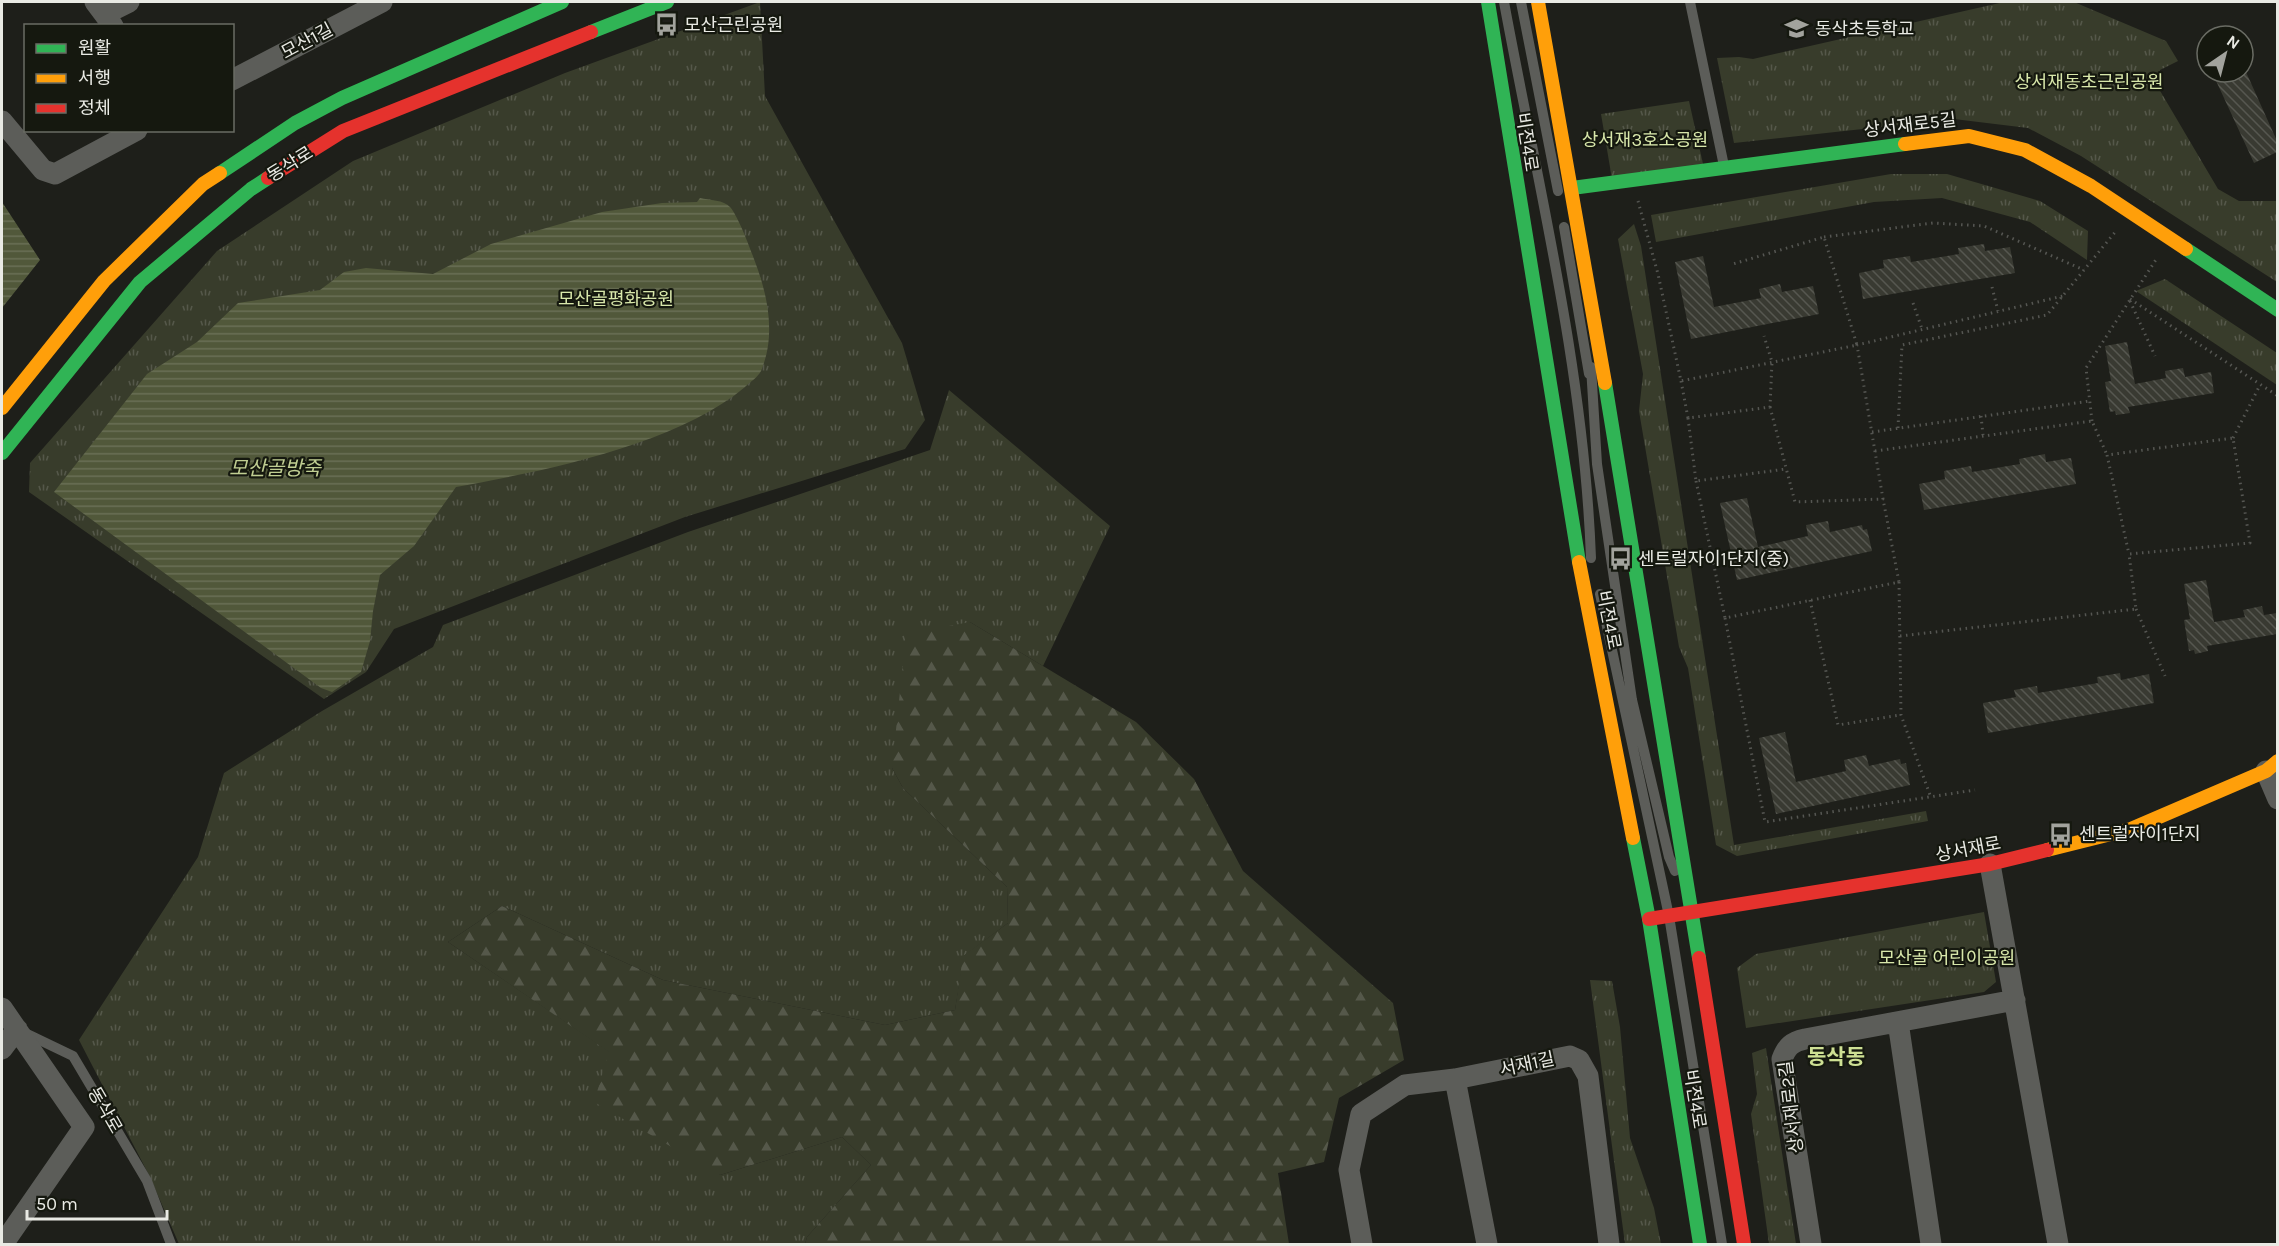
<svg xmlns="http://www.w3.org/2000/svg" width="2279" height="1246" font-family="Karla,'Noto Sans KR',sans-serif">
  <style>
    .grass { fill: url(#grass-tufts) }
    .forest { fill: url(#forest-firs) }
    .water { fill: url(#water-rules) }
    .building { fill: url(#building-back-hatch) }
    .lines { fill: none; stroke-linecap: round; stroke-linejoin: round }
    .path { stroke: #555652; stroke-width: 3; stroke-dasharray: 1.5 4.5; stroke-linecap: butt }
    .lane { stroke: #5c5d59; stroke-width: 10 }
    .street { stroke: #5c5d59; stroke-width: 21 }
    .fast { stroke: #30b455; stroke-width: 14 }
    .slow { stroke: #ff9f0a; stroke-width: 14 }
    .jam { stroke: #e5322d; stroke-width: 14 }
    .labels { text-anchor: middle; dominant-baseline: central; stroke-width: 4.5; stroke-linejoin: round; paint-order: stroke }
    .poi-label { font-size: 18px; fill: #e9eae4; stroke: #15180f; text-anchor: start }
    .street-label { font-size: 18px; fill: #e9eae4; stroke: #15180f }
    .park-label { font-size: 18px; fill: #d8e7aa; stroke: #15180f }
    .water-label { font-size: 20px; font-style: italic; fill: #c0ce92; stroke: #15180f }
    .quarter-label { font-size: 21px; font-weight: bold; fill: #cee094; stroke: #15180f }
  </style>
  <defs>
    <pattern id="grass-tufts" width="24" height="20" patternUnits="userSpaceOnUse" patternTransform="scale(1.5)"><rect width="24" height="20" fill="#383c2b"/><path d="M3 7l-1-3M5 7V3M7 7l1-3M15 17l-1-3M17 17v-4M19 17l1-3" fill="none" stroke="#55584a"/></pattern>
    <pattern id="forest-firs" width="22" height="20" patternUnits="userSpaceOnUse" patternTransform="scale(1.5)"><rect width="22" height="20" fill="#383c2b"/><path d="M5 1l3.5 6h-7zM16 11l3.5 6h-7z" fill="#55584a"/></pattern>
    <pattern id="water-rules" width="6" height="5" patternUnits="userSpaceOnUse" patternTransform="scale(1.5)"><rect width="6" height="5" fill="#51583a"/><path d="M0 2.5h6" fill="none" stroke="#6a7056"/></pattern>
    <pattern id="building-back-hatch" width="6" height="6" patternUnits="userSpaceOnUse" patternTransform="scale(1.5)"><rect width="6" height="6" fill="#393a32"/><path d="M-1 5l2 2M0 0l6 6M5-1l2 2" fill="none" stroke="#565750"/></pattern>
  </defs>
  <rect width="100%" height="100%" fill="#1e1f1a"/>
  <!-- grass -->
  <path class="grass" d="M 760,2 L 765,96 L 902,343 L 925,420 L 905,449 L 685,517 L 394,629 L 366,672 L 324,699 L 29,492 L 30,463 L 217,251 L 353,161 L 565,73 Z
    M 2004,2 L 2074,2 L 2166,41 L 2178,61 L 2160,70 L 2159,89 L 2218,189 L 2239,201 L 2277,201 L 2277,282 L 2081,156 L 2028,128 L 1954,119 L 1734,143 L 1717,58 L 1739,57 L 1753,59 Z
    M 1689,101 L 1703,164 L 1612,179 L 1601,114 Z
    M 1891,174 L 1947,174 L 2040,201 L 2088,231 L 2087,260 L 2030,222 L 1942,198 L 1874,202 L 1656,242 L 1651,215 Z
    M 1634,224 L 1641,246 L 1734,845 L 1926,811 L 1928,821 L 1737,856 L 1716,845 L 1688,668 L 1679,647 L 1639,411 L 1643,374 L 1618,239 Z
    M 2165,279 L 2277,353 L 2277,385 L 2136,291 Z
    M 949,390 L 1110,526 L 1043,666 L 970,622 L 892,768 L 903,788 L 1007,887 L 1008,923 L 964,956 L 955,1010 L 885,1025 L 663,980 L 502,906 L 448,942 L 610,1052 L 720,1175 L 842,1137 L 871,1165 L 807,1237 L 805,1244 L 179,1244 L 150,1177 L 79,1040 L 198,857 L 224,773 L 322,711 L 433,647 L 443,625 L 688,532 L 930,450 Z
    M 1984,912 L 1996,982 L 1984,992 L 1746,1028 L 1737,968 L 1756,954 Z
    M 1590,980 L 1612,981 L 1620,1027 L 1630,1138 L 1654,1208 L 1661,1244 L 1625,1244 Z
    M 1766,1048 L 1796,1244 L 1769,1244 L 1751,1114 L 1757,1094 L 1752,1053 Z"/>
  <!-- forest -->
  <path class="forest" d="M 970,622 L 1136,722 L 1194,779 L 1243,871 L 1393,1003 L 1404,1060 L 1339,1098 L 1324,1162 L 1278,1173 L 1289,1244 L 805,1244 L 807,1237 L 871,1165 L 842,1137 L 720,1175 L 594,1102 L 609,1052 L 448,942 L 502,906 L 663,980 L 885,1025 L 955,1010 L 963,956 L 1008,923 L 1007,887 L 903,788 L 892,768 L 906,634 Z"/>
  <!-- water -->
  <path class="water" d="M 700,198 C 709,200 724,200 730,207 C 739,217 753,256 758,270 C 769,302 775,338 761,371 C 758,377 750,382 745,387 C 676,445 544,471 456,487 L 414,546 L 380,575 L 373,611 L 370,641 L 361,672 L 332,692 L 321,688 L 54,492 L 147,374 L 197,342 L 238,303 L 320,290 L 344,272 L 366,268 L 433,274 L 491,244 L 602,212 L 662,203 L 697,202 Z
    M 2,202 L 40,260 L 2,308 Z"/>
  <!-- building -->
  <path class="building" d="M 2212,72 L 2246,72 L 2277,141 L 2277,152 L 2254,163 Z
    M 1984,244 L 1985,251 L 2010,247 L 2015,273 L 1863,299 L 1859,273 L 1884,268 L 1883,260 L 1910,256 L 1911,262 L 1959,254 L 1958,248 Z
    M 1703,256 L 1714,307 L 1761,298 L 1759,289 L 1780,284 L 1782,292 L 1813,286 L 1819,314 L 1691,339 L 1675,262 Z
    M 2127,342 L 2135,384 L 2166,378 L 2165,371 L 2183,368 L 2185,377 L 2211,372 L 2214,393 L 2128,407 L 2130,413 L 2116,415 L 2115,411 L 2110,412 L 2105,382 L 2111,381 L 2105,346 Z
    M 2045,454 L 2046,462 L 2071,458 L 2076,484 L 1924,510 L 1919,484 L 1945,479 L 1944,471 L 1971,466 L 1972,472 L 2020,464 L 2019,459 Z
    M 1747,498 L 1758,547 L 1808,536 L 1806,525 L 1828,521 L 1830,532 L 1862,525 L 1863,530 L 1867,529 L 1872,551 L 1737,580 L 1720,503 Z
    M 2206,580 L 2214,622 L 2245,617 L 2243,610 L 2262,606 L 2264,615 L 2277,613 L 2277,634 L 2207,646 L 2208,651 L 2195,654 L 2194,650 L 2189,651 L 2184,620 L 2190,619 L 2184,584 Z
    M 2120,673 L 2121,680 L 2149,674 L 2154,703 L 1988,733 L 1983,703 L 2016,697 L 2014,690 L 2037,686 L 2038,693 L 2098,683 L 2097,677 Z
    M 1785,732 L 1796,782 L 1846,771 L 1844,760 L 1866,755 L 1869,766 L 1900,759 L 1901,764 L 1906,763 L 1910,785 L 1776,814 L 1759,738 Z"/>
  <g class="lines">
    <!-- path -->
    <path class="path" d="M 1638,201 L 1658,274 L 1681,381 L 1857,345 L 1824,237 L 1733,264
      M 1824,237 L 1933,223 L 1984,226 L 2084,270
      M 1992,287 L 1998,311
      M 2130,299 L 2278,396
      M 2130,301 L 2155,356
      M 1913,303 L 1922,329
      M 1681,381 L 1688,418 L 1770,407 L 1772,362 L 1764,336
      M 1770,407 L 1795,502 L 1883,499 L 1857,345 L 2063,296
      M 1981,416 L 1983,435
      M 1688,418 L 1696,481 L 1786,469
      M 2092,421 L 2086,368 L 2157,258
      M 1898,428 L 1902,345 L 2047,315 L 2116,231
      M 1872,432 L 2090,401
      M 2233,438 L 2260,385
      M 1875,451 L 2092,421 L 2107,455
      M 1696,481 L 1725,618 L 1899,582 L 1883,499
      M 1899,582 L 1901,715 L 1930,795
      M 1810,600 L 1838,725 L 1900,715
      M 2136,609 L 2165,676
      M 1725,618 L 1765,822 L 1975,790
      M 1900,636 L 2136,609 L 2129,554 L 2250,543 L 2233,438 L 2107,455 L 2129,554"/>
    <!-- lane -->
    <path class="lane" d="M 1504,2 C 1538,186 1584,369 1591,558
      M 1521,2 L 1558,191
      M 1690,2 L 1724,166
      M 1564,227 L 1589,374
      M 1591,367 L 1597,464 L 1632,700 L 1669,857 L 1675,871
      M 1600,594 L 1669,916 L 1722,1244
      M 23,1032 L 73,1056 L 147,1181 L 171,1244"/>
    <!-- street -->
    <path class="street" d="M 95,2 L 113,26
      M 105,14 L 129,2
      M 232,80 L 382,2
      M 2,121 L 43,170 L 55,174 L 137,130
      M 2266,771 L 2278,799
      M 1990,864 L 2058,1244
      M 2,1008 L 84,1127 L 3,1244
      M 1898,1022 L 1931,1244
      M 2,1049 L 17,1029
      M 1455,1079 L 1487,1244
      M 1362,1244 L 1349,1170 L 1361,1114 L 1405,1085 L 1455,1079 L 1570,1056 L 1579,1060 L 1588,1076 L 1609,1244
      M 1811,1244 L 1782,1059 C 1787,1046 1792,1042 1805,1039 L 2015,1000"/>
    <!-- fast -->
    <path class="fast" d="M 1488,2 L 1579,562
      M 591,32 L 667,2
      M 220,173 L 295,123 L 342,98 L 562,2
      M 1572,188 L 1905,144
      M 2186,249 L 2278,310
      M 1605,383 L 1699,958
      M 2,453 L 140,282 L 251,189 L 268,178
      M 1633,838 L 1649,919 L 1700,1244"/>
    <!-- slow -->
    <path class="slow" d="M 1538,2 L 1605,383
      M 1905,144 L 1969,136 L 2025,150 L 2091,186 L 2186,249
      M 2,408 L 104,281 L 203,184 L 220,173
      M 1579,562 L 1633,838
      M 2047,850 L 2131,829 L 2266,771 L 2278,761"/>
    <!-- jam -->
    <path class="jam" d="M 268,178 L 343,131 L 591,32
      M 1649,919 L 1990,864 L 2047,850
      M 1699,958 L 1744,1244"/>
  </g>
  <!-- icons -->
  <defs>
    <symbol id="bus-bare" viewBox="-9 -9 18 18"><path d="M-5-6H5V4H4V6H2V4H-2V6H-4V4H-5ZM-3.5-4V0h7V-4ZM-3.5 1.2v1.5H-2V1.2ZM2 1.2v1.5H3.5V1.2Z" fill="#a2a39d" stroke="#15180f" stroke-width="2.5" paint-order="stroke"/></symbol>
    <symbol id="school-bare" viewBox="-9 -9 18 18"><path d="M0-5L7-2L0 1L-7-2ZM-4 1L0 2.5L4 1V4Q0 6-4 4Z" fill="#a2a39d" stroke="#15180f" stroke-width="2.5" paint-order="stroke"/></symbol>
  </defs>
  <g fill-rule="evenodd">
    <use href="#bus-bare" x="650" y="8" width="33" height="33"/>
    <use href="#school-bare" x="1780" y="12" width="33" height="33"/>
    <use href="#bus-bare" x="1604" y="542" width="33" height="33"/>
    <use href="#bus-bare" x="2044" y="818" width="33" height="33"/>
  </g>
  <g class="labels">
    <!-- poi labels -->
    <g class="poi-label">
      <text x="684" y="25">모산근린공원</text>
      <text x="1815" y="29">동삭초등학교</text>
      <text x="1638" y="559">센트럴자이1단지(중)</text>
      <text x="2079" y="834">센트럴자이1단지</text>
    </g>
    <!-- street labels -->
    <g class="street-label">
      <text transform="translate(307 41) rotate(-28)">모산1길</text>
      <text transform="translate(1910 125) rotate(-7)">상서재로5길</text>
      <text transform="translate(1527 142) rotate(81)">비전4로</text>
      <text transform="translate(290 164) rotate(-32)">동삭로</text>
      <text transform="translate(1609 620) rotate(79)">비전4로</text>
      <text transform="translate(1968 849) rotate(-11)">상서재로</text>
      <text transform="translate(1527 1064) rotate(-12)">서재1길</text>
      <text transform="translate(1695 1099) rotate(81)">비전4로</text>
      <text transform="translate(1791 1107) rotate(-97)">상서재로2길</text>
      <text transform="translate(105 1110) rotate(60)">동삭로</text>
    </g>
    <!-- park labels -->
    <g class="park-label">
      <text x="2089" y="82">상서재동초근린공원</text>
      <text x="1645" y="140">상서재3호소공원</text>
      <text x="616" y="299">모산골평화공원</text>
      <text x="1947" y="958">모산골 어린이공원</text>
    </g>
    <!-- water labels -->
    <g class="water-label">
      <text x="275" y="468">모산골방죽</text>
    </g>
    <!-- quarter labels -->
    <g class="quarter-label">
      <text x="1836" y="1057">동삭동</text>
    </g>
  </g>
  <!-- border -->
  <rect width="2279" height="1246" fill="none" stroke="#e9eae4" stroke-width="6"/>
  <!-- legend -->
  <rect x="24" y="24" width="210" height="108" fill="#15180f" stroke="#6a6c64" stroke-width="1.5"/>
  <rect x="36" y="44" width="30" height="9" fill="#30b455" stroke="#6a6c64" stroke-width="1.5"/>
  <text x="78" y="54" font-size="18" fill="#e9eae4">원활</text>
  <rect x="36" y="74" width="30" height="9" fill="#ff9f0a" stroke="#6a6c64" stroke-width="1.5"/>
  <text x="78" y="84" font-size="18" fill="#e9eae4">서행</text>
  <rect x="36" y="104" width="30" height="9" fill="#e5322d" stroke="#6a6c64" stroke-width="1.5"/>
  <text x="78" y="114" font-size="18" fill="#e9eae4">정체</text>
  <!-- north arrow -->
  <g transform="translate(2225 54) rotate(35)"><circle r="28" fill="#15180f" stroke="#6a6c64" stroke-width="1.5"/>
  <path d="M0-4.5L10 22L0 15L-10 22Z" fill="#a2a39d"/>
  <text y="-9" font-size="16" font-weight="bold" text-anchor="middle" fill="#e9eae4">N</text>
  </g>
  <!-- scale -->
  <path d="M27 1210v9h140v-9" fill="none" stroke="#e9eae4" stroke-width="3"/>
  <text x="36" y="1210" font-size="18" fill="#e9eae4" stroke="#15180f" stroke-width="4.5" paint-order="stroke">50 m</text>
</svg>
